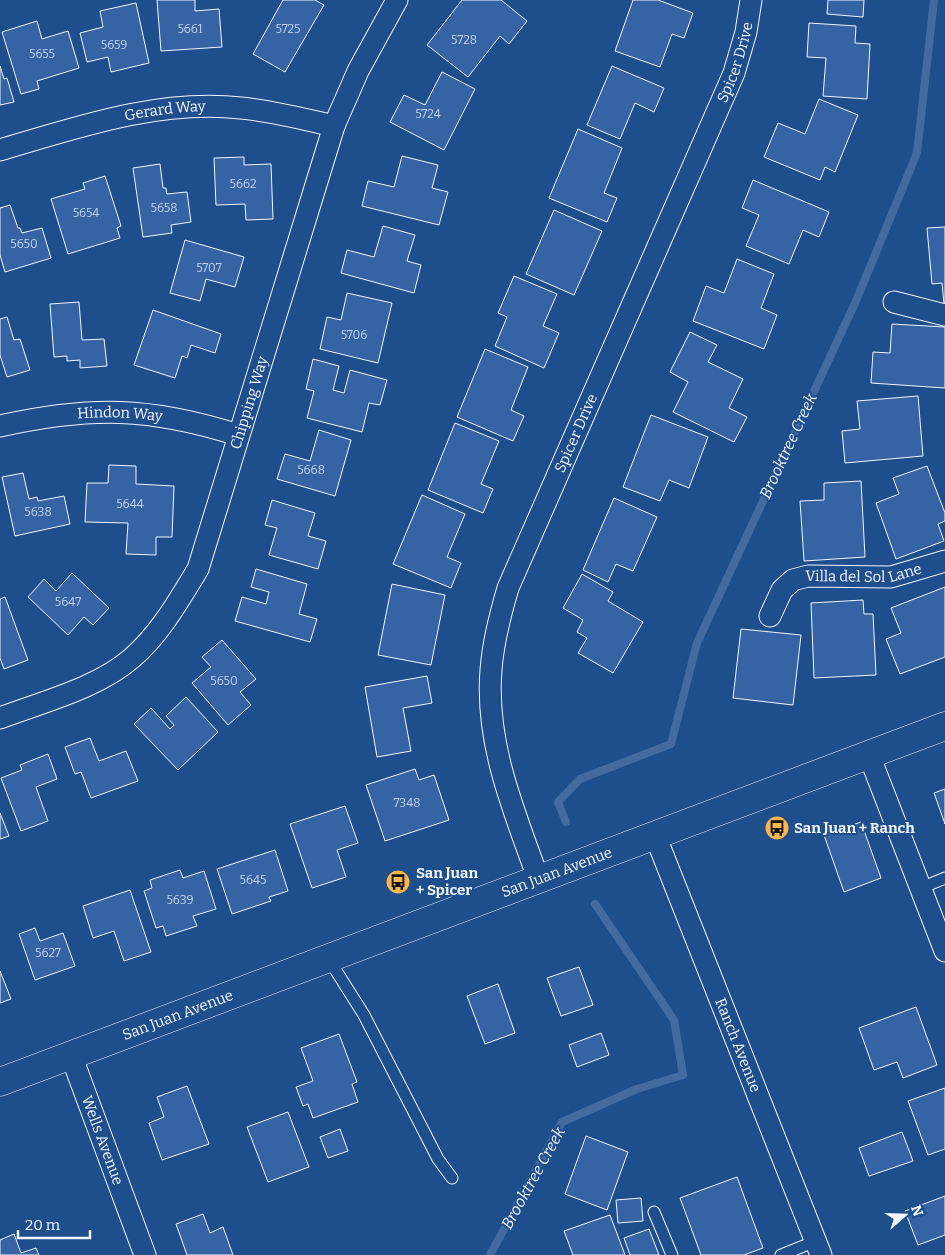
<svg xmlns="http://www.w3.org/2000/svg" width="945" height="1255" font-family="Bitter,serif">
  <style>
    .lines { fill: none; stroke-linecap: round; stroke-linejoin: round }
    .stream { stroke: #446ba0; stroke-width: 8 }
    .building { fill: #3563a3; stroke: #f2f6ff }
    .lane-casing { stroke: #f2f6ff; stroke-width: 13 }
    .street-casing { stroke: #f2f6ff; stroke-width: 23 }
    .secondary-casing { stroke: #f2f6ff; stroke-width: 29 }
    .lane { stroke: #1f4e8c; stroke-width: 11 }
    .street { stroke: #1f4e8c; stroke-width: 21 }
    .secondary { stroke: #1f4e8c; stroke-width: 28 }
    .labels { text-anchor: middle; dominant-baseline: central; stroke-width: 4; stroke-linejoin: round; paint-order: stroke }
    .number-label { font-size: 12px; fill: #c3d1e8 }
    .street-label { font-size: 15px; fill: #f2f6ff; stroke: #1f4e8c }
    .poi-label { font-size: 15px; font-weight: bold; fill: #f2f6ff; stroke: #1f4e8c; text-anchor: start }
    .water-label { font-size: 16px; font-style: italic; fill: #f2f6ff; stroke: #1f4e8c }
  </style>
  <rect width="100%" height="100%" fill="#1f4e8c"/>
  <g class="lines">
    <!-- stream -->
    <path class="stream" d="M 566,822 L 558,802 L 580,779 L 671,744 L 697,643 L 856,301 L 917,153 L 934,0
      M 490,1255 L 562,1122 L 637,1089 L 683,1075 L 674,1020 L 595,904"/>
  </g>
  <!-- building -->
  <path class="building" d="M 157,0 L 195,0 L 195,11 L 219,9 L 222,47 L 161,51 Z
    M 283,0 L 315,0 L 324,5 L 285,72 L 253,54 Z
    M 462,0 L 501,0 L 527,21 L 509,44 L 500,36 L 468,77 L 427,45 Z
    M 633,0 L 658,0 L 693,13 L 684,38 L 672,34 L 660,67 L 615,51 Z
    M 828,0 L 864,0 L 863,17 L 827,14 Z
    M 136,3 L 149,63 L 111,72 L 108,57 L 87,62 L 80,33 L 103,27 L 100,11 Z
    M 37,21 L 42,39 L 68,31 L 79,68 L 37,81 L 39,89 L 21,94 L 2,32 Z
    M 809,23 L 856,26 L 855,43 L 870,44 L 867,99 L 823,96 L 826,58 L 807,57 Z
    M 0,66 L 4,79 L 7,78 L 14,102 L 0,105 Z
    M 612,66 L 664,88 L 654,112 L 635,103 L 620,139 L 587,125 Z
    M 442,72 L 475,89 L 444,150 L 390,122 L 404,95 L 425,105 Z
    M 819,99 L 858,115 L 835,172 L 825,167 L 820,180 L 764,157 L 778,123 L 805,134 Z
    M 578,129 L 622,148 L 604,193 L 617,198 L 607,222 L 549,198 Z
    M 402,156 L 438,165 L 432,188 L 448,192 L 439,225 L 362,206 L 368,181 L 394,187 Z
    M 244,157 L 244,165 L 271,164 L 273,219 L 246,220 L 245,204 L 216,205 L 214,158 Z
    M 160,164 L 163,188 L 166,188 L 167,194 L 187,192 L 191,222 L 171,225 L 172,233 L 143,237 L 133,168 Z
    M 105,176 L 121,226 L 117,228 L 120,238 L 68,254 L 51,199 L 85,189 L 83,183 Z
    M 753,180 L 829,212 L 819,237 L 803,230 L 789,264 L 746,246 L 759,215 L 742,208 Z
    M 10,205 L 18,228 L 20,228 L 22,233 L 42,228 L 51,258 L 5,272 L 0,255 L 0,208 Z
    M 554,210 L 602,231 L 574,295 L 526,274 Z
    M 383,226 L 415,235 L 407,261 L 421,265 L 414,293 L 341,273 L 347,250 L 374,257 Z
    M 945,227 L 945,304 L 944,304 L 942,283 L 932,284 L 927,228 Z
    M 185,240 L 244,257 L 235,287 L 206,279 L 200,301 L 170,293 Z
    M 737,259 L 774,274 L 761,308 L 777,315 L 764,349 L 693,321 L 706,286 L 724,293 Z
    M 514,276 L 557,294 L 543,326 L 559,333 L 544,368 L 495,346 L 507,317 L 498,313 Z
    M 347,293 L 392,303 L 378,363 L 320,349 L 327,317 L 341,320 Z
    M 79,302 L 82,340 L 104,339 L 107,366 L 80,368 L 80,360 L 67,361 L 67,356 L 54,357 L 50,304 Z
    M 153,310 L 221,334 L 215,353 L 191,345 L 187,358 L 182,356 L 175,378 L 134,365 Z
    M 7,317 L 14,340 L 20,339 L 30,370 L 7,377 L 0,355 L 0,319 Z
    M 892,324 L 945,327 L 945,388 L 871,383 L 873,352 L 890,353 Z
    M 690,332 L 717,345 L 708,362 L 743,379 L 729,408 L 747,417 L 734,442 L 673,412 L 688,382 L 670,372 Z
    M 485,349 L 528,367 L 511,410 L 524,416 L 513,441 L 457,417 Z
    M 313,359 L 339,366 L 333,390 L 344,393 L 350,370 L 387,380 L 380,405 L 369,403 L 362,432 L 307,418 L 314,391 L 306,389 Z
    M 918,396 L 923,456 L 845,463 L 842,431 L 860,429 L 857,401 Z
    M 651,415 L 708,437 L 689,488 L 669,480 L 660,501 L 623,487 Z
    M 455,423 L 499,441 L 481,484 L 493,489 L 483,513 L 428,490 Z
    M 319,430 L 351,440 L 335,496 L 277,479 L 285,454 L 310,461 Z
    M 109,465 L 136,466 L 136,484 L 174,486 L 172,537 L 156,537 L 156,555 L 126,554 L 128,523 L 85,522 L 87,483 L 108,483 Z
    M 927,466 L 945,513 L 945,521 L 938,524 L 944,541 L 896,559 L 876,503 L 899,494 L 893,478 Z
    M 23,473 L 29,499 L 37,497 L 38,501 L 64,496 L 70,524 L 15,536 L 2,477 Z
    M 861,481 L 865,557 L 804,561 L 800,501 L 824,500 L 824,483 Z
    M 422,495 L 465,514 L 447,557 L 461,563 L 451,588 L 393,564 Z
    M 614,498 L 657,517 L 633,571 L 616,564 L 608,582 L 583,570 Z
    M 272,500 L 315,513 L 308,536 L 326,541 L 318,569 L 269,555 L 277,528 L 265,525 Z
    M 256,569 L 307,584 L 299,614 L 317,619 L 310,642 L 235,621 L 242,597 L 266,604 L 269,592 L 251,587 Z
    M 72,573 L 109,608 L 93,625 L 84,617 L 68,635 L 28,597 L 44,579 L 56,591 Z
    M 582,574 L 613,592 L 608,601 L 643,622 L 613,673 L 578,653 L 587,638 L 577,632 L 583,620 L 563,608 Z
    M 392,584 L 445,595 L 431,665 L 378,655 Z
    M 945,587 L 945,657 L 900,674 L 886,639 L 901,633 L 891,608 Z
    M 5,597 L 28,660 L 4,669 L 0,658 L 0,599 Z
    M 863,600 L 864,614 L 873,614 L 876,675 L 814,678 L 811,603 Z
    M 741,629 L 801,635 L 793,705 L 733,698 Z
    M 222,640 L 256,679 L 240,692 L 251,705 L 228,725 L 192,683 L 211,667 L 202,657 Z
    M 427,676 L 432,703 L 403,708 L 411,751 L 377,757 L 365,687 Z
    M 186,697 L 218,732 L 178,770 L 134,724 L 151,708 L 170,729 L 174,725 L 166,716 Z
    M 90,738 L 99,761 L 126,751 L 138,781 L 91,798 L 81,772 L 75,774 L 65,747 Z
    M 48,754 L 57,779 L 36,787 L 48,821 L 21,831 L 1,778 L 22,770 L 20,765 Z
    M 415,769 L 419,780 L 434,775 L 449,820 L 385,841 L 366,785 Z
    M 945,789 L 945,824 L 934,793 Z
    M 345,806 L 358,843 L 337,850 L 346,877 L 312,888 L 290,824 Z
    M 0,813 L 9,836 L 0,839 Z
    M 861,822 L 881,878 L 844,892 L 824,835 Z
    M 275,850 L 288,891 L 269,897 L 271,901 L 232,914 L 217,869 Z
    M 180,870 L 183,878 L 204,871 L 216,909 L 193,916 L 197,926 L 166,936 L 163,926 L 156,928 L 144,891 L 152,888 L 150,880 Z
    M 130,890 L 151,952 L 124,961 L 114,931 L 93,938 L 83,906 Z
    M 35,928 L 40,941 L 63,933 L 75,966 L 35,980 L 19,934 Z
    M 579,967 L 593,1005 L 561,1016 L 547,978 Z
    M 0,971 L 11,999 L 0,1003 Z
    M 498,984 L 515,1033 L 485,1044 L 467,996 Z
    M 916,1007 L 937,1065 L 903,1078 L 897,1062 L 874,1070 L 859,1028 Z
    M 601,1033 L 609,1055 L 577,1067 L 569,1045 Z
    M 339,1034 L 357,1082 L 352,1084 L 358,1102 L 313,1118 L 308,1104 L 303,1106 L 296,1087 L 313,1081 L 301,1048 Z
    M 187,1086 L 209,1144 L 162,1160 L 149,1123 L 164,1117 L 157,1097 Z
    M 945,1088 L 945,1149 L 928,1155 L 908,1101 Z
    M 288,1112 L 309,1167 L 268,1182 L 247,1127 Z
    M 340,1129 L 348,1151 L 328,1158 L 320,1137 Z
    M 902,1132 L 913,1161 L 869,1176 L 859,1148 Z
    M 586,1136 L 628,1152 L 607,1210 L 565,1194 Z
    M 737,1177 L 763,1248 L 744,1255 L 701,1255 L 680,1198 Z
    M 945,1196 L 945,1235 L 918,1245 L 905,1211 Z
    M 641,1198 L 643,1221 L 618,1223 L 616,1200 Z
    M 203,1214 L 210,1233 L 223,1227 L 233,1255 L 187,1255 L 176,1224 Z
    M 610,1215 L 625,1255 L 573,1255 L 564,1231 Z
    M 649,1229 L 659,1255 L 630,1255 L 624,1238 Z
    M 14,1234 L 21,1253 L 36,1248 L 39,1255 L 0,1255 L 0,1240 Z"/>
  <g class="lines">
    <defs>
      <path id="lane" d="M 921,888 L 945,878
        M 328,958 L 364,1015 L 438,1159 L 452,1178
        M 654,1212 L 672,1255
        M 781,1255 L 816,1241"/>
      <g id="street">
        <path id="s1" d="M 0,150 C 78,127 159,99 241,108 C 273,111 303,119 334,126"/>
        <path d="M 894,302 L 945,315"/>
        <path id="s2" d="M 0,426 C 91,406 150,407 238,435"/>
        <path id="s3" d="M 770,616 L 782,590 L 793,580 L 808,576 L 891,577 L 945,561"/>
        <path id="s4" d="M 0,718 C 42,702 98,688 132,658 C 160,634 179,600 198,569 L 334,126 L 358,71 L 397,0"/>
        <path d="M 869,755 L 945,951"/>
        <path id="s5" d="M 655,835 L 821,1255"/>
        <path id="s6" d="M 538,878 C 514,811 485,743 491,670 C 493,642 500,615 508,588 L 734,73 L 746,32 L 751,0"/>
        <path id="s7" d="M 71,1055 L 145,1255"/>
      </g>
      <g id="secondary">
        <path id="s8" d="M 0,1082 L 945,726"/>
      </g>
    </defs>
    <!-- lane casing -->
    <use href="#lane" class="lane-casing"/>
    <!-- street casing -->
    <use href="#street" class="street-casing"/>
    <!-- secondary casing -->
    <use href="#secondary" class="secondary-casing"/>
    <!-- lane -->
    <use href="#lane" class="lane"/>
    <!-- street -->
    <use href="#street" class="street"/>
    <!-- secondary -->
    <use href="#secondary" class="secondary"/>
  </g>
  <!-- icons -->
  <defs>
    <symbol id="bus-disc" viewBox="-11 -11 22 22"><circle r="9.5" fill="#ffb74d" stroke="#1f4e8c"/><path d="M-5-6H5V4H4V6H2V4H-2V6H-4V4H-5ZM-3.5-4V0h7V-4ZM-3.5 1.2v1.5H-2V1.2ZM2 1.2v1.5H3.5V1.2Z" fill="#111"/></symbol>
  </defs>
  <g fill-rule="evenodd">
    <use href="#bus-disc" x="763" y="814" width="28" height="28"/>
    <use href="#bus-disc" x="384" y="868" width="28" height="28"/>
  </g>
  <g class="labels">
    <!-- number labels -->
    <g class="number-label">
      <text x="190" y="29">5661</text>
      <text x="288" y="29">5725</text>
      <text x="464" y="40">5728</text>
      <text x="114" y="45">5659</text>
      <text x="42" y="54">5655</text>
      <text x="428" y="114">5724</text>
      <text x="243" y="184">5662</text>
      <text x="164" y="208">5658</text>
      <text x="86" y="213">5654</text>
      <text x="24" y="244">5650</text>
      <text x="209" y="268">5707</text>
      <text x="354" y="335">5706</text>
      <text x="311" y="470">5668</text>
      <text x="130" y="504">5644</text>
      <text x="38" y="512">5638</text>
      <text x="68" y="602">5647</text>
      <text x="224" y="681">5650</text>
      <text x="407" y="803">7348</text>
      <text x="253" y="880">5645</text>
      <text x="180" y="900">5639</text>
      <text x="48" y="953">5627</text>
    </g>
    <!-- street labels -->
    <g class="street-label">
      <text stroke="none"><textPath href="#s6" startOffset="872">Spicer Drive</textPath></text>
      <text stroke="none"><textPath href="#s1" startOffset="170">Gerard Way</textPath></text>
      <text stroke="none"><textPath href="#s4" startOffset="431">Chipping Way</textPath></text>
      <text stroke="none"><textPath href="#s2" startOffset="121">Hindon Way</textPath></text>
      <text stroke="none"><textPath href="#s6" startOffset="468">Spicer Drive</textPath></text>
      <text stroke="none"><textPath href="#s3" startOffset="115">Villa del Sol Lane</textPath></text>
      <text stroke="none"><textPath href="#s8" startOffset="595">San Juan Avenue</textPath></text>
      <text stroke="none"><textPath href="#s8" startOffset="190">San Juan Avenue</textPath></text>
      <text stroke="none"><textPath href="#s5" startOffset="226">Ranch Avenue</textPath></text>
      <text stroke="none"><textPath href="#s7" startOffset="91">Wells Avenue</textPath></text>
    </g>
    <!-- poi labels -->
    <g class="poi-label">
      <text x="794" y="828">San Juan + Ranch</text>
      <text x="416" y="873">San Juan<tspan x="416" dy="17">+ Spicer</tspan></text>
    </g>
    <!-- water labels -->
    <g class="water-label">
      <text transform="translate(788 446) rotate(-65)">Brooktree Creek</text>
      <text transform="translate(533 1178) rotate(-61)">Brooktree Creek</text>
    </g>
  </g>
  <!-- north arrow -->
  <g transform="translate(905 1215) rotate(70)" stroke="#1f4e8c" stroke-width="4" paint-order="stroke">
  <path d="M0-4L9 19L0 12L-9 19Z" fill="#f2f6ff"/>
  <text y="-8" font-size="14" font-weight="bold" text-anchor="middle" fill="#f2f6ff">N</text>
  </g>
  <!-- scale -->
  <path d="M18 1230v8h72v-8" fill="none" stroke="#f2f6ff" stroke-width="2.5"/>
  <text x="25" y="1230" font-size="15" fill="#f2f6ff" stroke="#1f4e8c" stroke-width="4" paint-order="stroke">20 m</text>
</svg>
